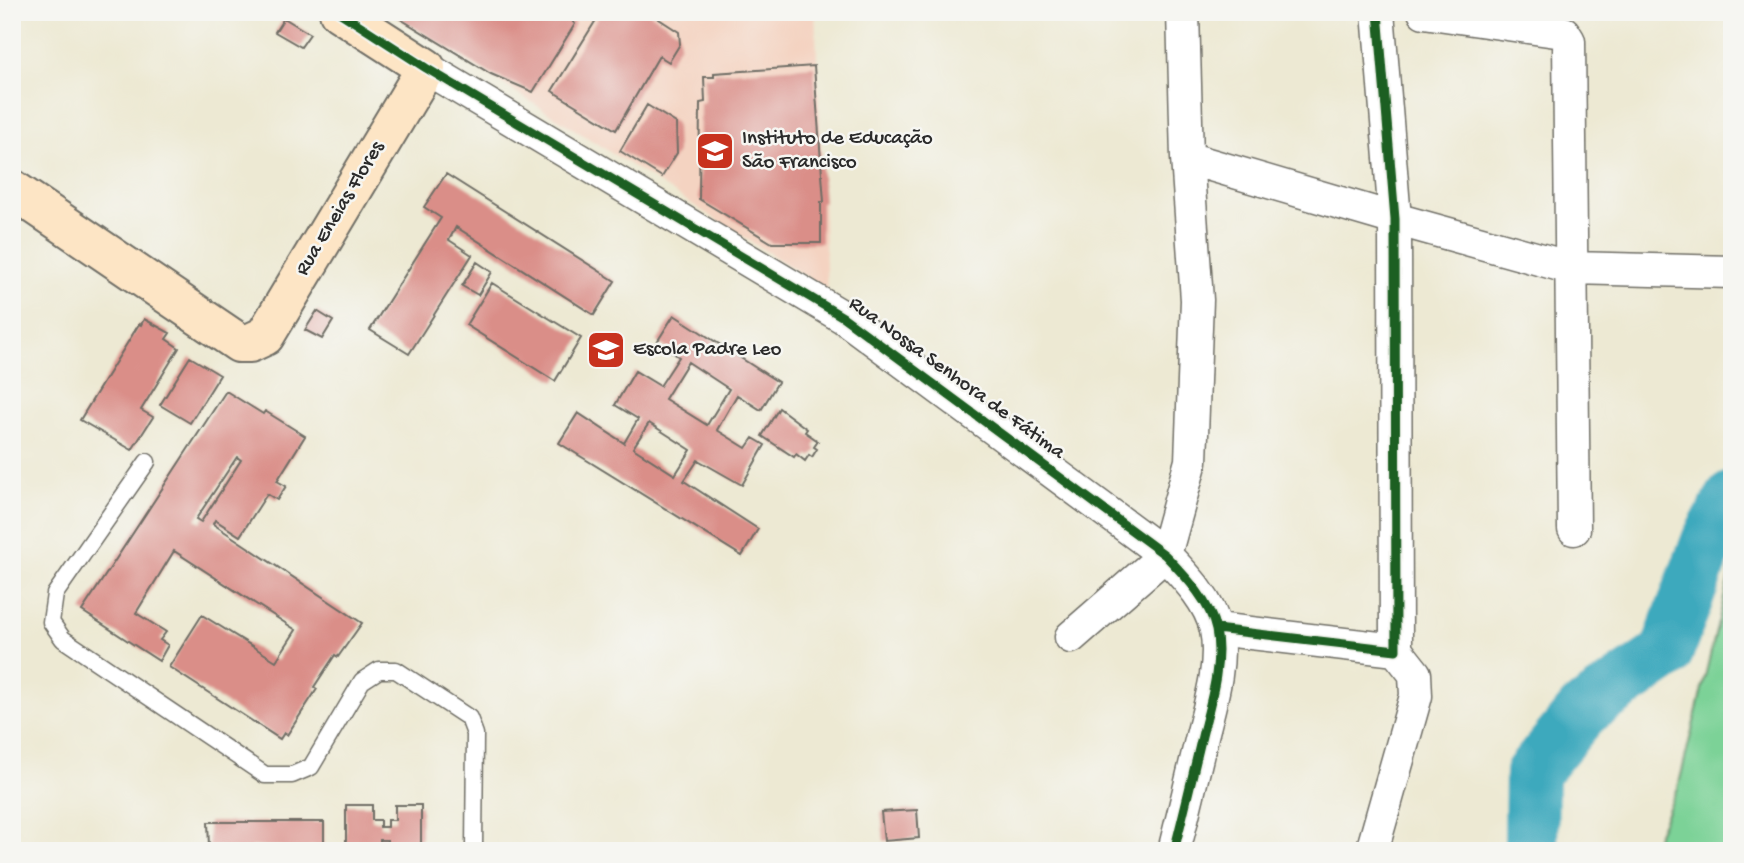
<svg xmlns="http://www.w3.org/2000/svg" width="1744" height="863" font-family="'Gochi Hand',sans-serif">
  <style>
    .built { fill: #f4d3c1 }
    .green { fill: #7cd297; stroke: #547e61; stroke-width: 2 }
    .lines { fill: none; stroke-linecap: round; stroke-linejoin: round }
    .river { stroke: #3ea9bd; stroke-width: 54 }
    .building { fill: #da8e88; fill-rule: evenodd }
    .lane-casing { stroke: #6f6e66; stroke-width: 19 }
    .street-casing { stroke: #6f6e66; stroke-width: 35 }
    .secondary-casing { stroke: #6f6e66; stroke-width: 42 }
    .lane { stroke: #fff; stroke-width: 16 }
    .street { stroke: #fff; stroke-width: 32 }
    .secondary { stroke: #fde5c5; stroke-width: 38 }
    .cycleway-casing { stroke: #f6f6f2; stroke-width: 13 }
    .cycleway { stroke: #1b5e20; stroke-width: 9 }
    .labels { text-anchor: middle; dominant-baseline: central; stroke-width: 5; stroke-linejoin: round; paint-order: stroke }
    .poi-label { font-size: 21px; fill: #2b2b2b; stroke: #f6f6f2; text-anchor: start }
    .street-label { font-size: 21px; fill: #2b2b2b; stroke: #f6f6f2 }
  </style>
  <rect width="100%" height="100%" fill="#f6f6f2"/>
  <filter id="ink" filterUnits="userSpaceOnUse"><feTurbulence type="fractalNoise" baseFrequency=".0143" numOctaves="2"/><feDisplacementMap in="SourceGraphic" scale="14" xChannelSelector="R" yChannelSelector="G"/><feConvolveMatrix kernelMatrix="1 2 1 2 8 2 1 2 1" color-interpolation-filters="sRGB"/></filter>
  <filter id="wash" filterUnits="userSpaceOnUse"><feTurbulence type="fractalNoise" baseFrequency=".00686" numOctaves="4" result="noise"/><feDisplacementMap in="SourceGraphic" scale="28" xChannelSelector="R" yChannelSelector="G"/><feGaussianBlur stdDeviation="1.57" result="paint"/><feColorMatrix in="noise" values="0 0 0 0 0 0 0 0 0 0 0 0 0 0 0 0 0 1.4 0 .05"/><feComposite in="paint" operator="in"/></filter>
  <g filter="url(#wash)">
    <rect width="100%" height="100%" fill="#ede9d3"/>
    <!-- built -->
    <path class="built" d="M 390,12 L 815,12 L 827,290 Z"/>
    <!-- green -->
    <path class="green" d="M 1732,565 L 1732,851 L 1650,851 L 1678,788 Z"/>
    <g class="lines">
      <!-- river -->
      <path class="river" d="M 1531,851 L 1532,773 L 1583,711 L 1666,654 L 1708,541 L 1732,498"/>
    </g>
    <g id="blocks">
      <!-- building -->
      <path class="building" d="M 389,12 L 578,12 L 573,22 L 575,24 L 533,92 L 491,74 Z
        M 601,12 L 648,12 L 679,32 L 680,44 L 669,62 L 659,56 L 616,130 L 552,91 Z
        M 284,18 L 310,34 L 301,47 L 275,32 Z
        M 814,66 L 824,202 L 821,202 L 821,243 L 772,243 L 699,199 L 700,103 L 705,102 L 704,77 L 714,77 L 714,73 Z
        M 647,105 L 676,123 L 677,153 L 662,177 L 620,151 Z
        M 446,174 L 615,281 L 594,315 L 456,227 L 449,240 L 472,255 L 409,354 L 370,330 L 441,218 L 424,207 Z
        M 477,262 L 492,272 L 478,295 L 462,286 Z
        M 492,283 L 581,338 L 555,381 L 466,325 Z
        M 317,311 L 333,321 L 322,339 L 305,330 Z
        M 674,315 L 778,382 L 761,410 L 737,395 L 717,430 L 746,448 L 753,438 L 765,445 L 742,485 L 698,460 L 684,481 L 758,529 L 742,556 L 559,443 L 578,413 L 624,443 L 638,419 L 615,405 L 635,371 L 660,386 L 679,357 L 657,342 ZM 688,362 L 729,389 L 707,425 L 665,399 ZM 649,423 L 691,450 L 675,475 L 633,448 Z
        M 144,319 L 170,333 L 166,339 L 179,348 L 141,410 L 153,417 L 132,450 L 80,420 L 139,324 L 141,325 Z
        M 190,357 L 220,375 L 190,423 L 160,405 Z
        M 226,391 L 263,414 L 265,411 L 305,436 L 277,481 L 286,486 L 277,500 L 267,494 L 240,536 L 215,520 L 213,524 L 362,623 L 338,657 L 335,655 L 314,687 L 317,689 L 287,735 L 284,733 L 280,739 L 169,667 L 202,615 L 276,661 L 296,630 L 174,551 L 136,613 L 166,632 L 160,640 L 168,645 L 159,661 L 82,611 ZM 237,457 L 241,460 L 201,522 L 196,519 Z
        M 779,408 L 807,429 L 805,432 L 818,441 L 814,447 L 817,449 L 812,457 L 809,455 L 805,461 L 796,454 L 794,457 L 762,436 Z
        M 346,805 L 372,805 L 372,820 L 380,820 L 380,827 L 387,827 L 387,820 L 395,820 L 395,805 L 421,805 L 421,851 L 395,851 L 395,846 L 387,846 L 387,840 L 380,840 L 380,846 L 372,846 L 372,851 L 346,851 Z
        M 917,810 L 919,838 L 884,841 L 881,812 Z
        M 208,822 L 324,822 L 324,847 L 309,847 L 309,851 L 282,851 L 282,847 L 251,847 L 251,851 L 224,851 L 224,847 L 209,847 Z"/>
    </g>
  </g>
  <g filter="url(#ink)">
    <use href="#blocks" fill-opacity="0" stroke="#6f6e66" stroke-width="2"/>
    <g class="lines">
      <defs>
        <path id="lane" d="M 147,462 L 55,594 L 51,622 L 63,639 L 265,775 L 292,775 L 311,767 L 362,681 L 379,670 L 396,670 L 469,718 L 475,734 L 474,851"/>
        <path id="street" d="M 1424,12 L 1556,31 L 1564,33 L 1569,41 L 1574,529
          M 426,68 L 843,317 L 1165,555 C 1185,576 1210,601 1216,630 C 1223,663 1210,704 1202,736 C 1193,774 1184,812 1174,851
          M 1187,158 L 1395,219 L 1571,268 L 1732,272
          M 1216,629 L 1396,650 L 1395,219 L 1378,12
          M 1071,637 L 1165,555 L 1191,461 L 1197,300 L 1187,158 L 1183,12
          M 1372,851 L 1416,696 L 1415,674 L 1396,650"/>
        <path id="secondary" d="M 12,189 L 239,343 L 250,343 L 265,336 L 426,68 L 339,12"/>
      </defs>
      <!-- lane casing -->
      <use href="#lane" class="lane-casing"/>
      <!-- street casing -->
      <use href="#street" class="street-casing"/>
      <!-- secondary casing -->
      <use href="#secondary" class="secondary-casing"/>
      <!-- lane -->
      <use href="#lane" class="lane"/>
      <!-- street -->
      <use href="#street" class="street"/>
      <!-- secondary -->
      <use href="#secondary" class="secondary"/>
      <defs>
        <path id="cycleway" d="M 339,12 L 426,68 L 843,317 L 1165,555 C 1185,576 1210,601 1216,630 C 1223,663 1210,704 1202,736 C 1193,774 1184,812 1174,851
          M 1216,629 L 1396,650 L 1395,219 L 1378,12"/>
      </defs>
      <!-- cycleway casing -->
      <use href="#cycleway" class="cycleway-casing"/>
      <!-- cycleway -->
      <use href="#cycleway" class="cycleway"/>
    </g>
  </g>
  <!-- icons -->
  <defs>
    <symbol id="university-square" viewBox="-11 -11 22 22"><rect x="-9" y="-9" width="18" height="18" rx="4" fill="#c8321e" stroke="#f6f6f2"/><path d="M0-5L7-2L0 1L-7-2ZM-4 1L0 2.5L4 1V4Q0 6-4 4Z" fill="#fff"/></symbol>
    <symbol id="school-square" viewBox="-11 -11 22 22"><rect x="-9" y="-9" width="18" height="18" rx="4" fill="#c8321e" stroke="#f6f6f2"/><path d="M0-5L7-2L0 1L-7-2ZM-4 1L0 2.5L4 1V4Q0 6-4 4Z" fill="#fff"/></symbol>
  </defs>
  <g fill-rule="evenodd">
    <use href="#university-square" x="693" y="129" width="44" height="44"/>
    <use href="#school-square" x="584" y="328" width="44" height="44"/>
  </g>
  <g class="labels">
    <!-- poi labels -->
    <g class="poi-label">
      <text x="742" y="139">Instituto de Educação<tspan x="742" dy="24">São Francisco</tspan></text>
      <text x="633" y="350">Escola Padre Leo</text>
    </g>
    <!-- street labels -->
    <g class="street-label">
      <text transform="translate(341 209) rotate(-59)">Rua Eneias Flores</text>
      <text transform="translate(956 379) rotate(36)">Rua Nossa Senhora de Fátima</text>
    </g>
  </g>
  <!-- margin -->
  <rect width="1744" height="863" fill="none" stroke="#f6f6f2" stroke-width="42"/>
</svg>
